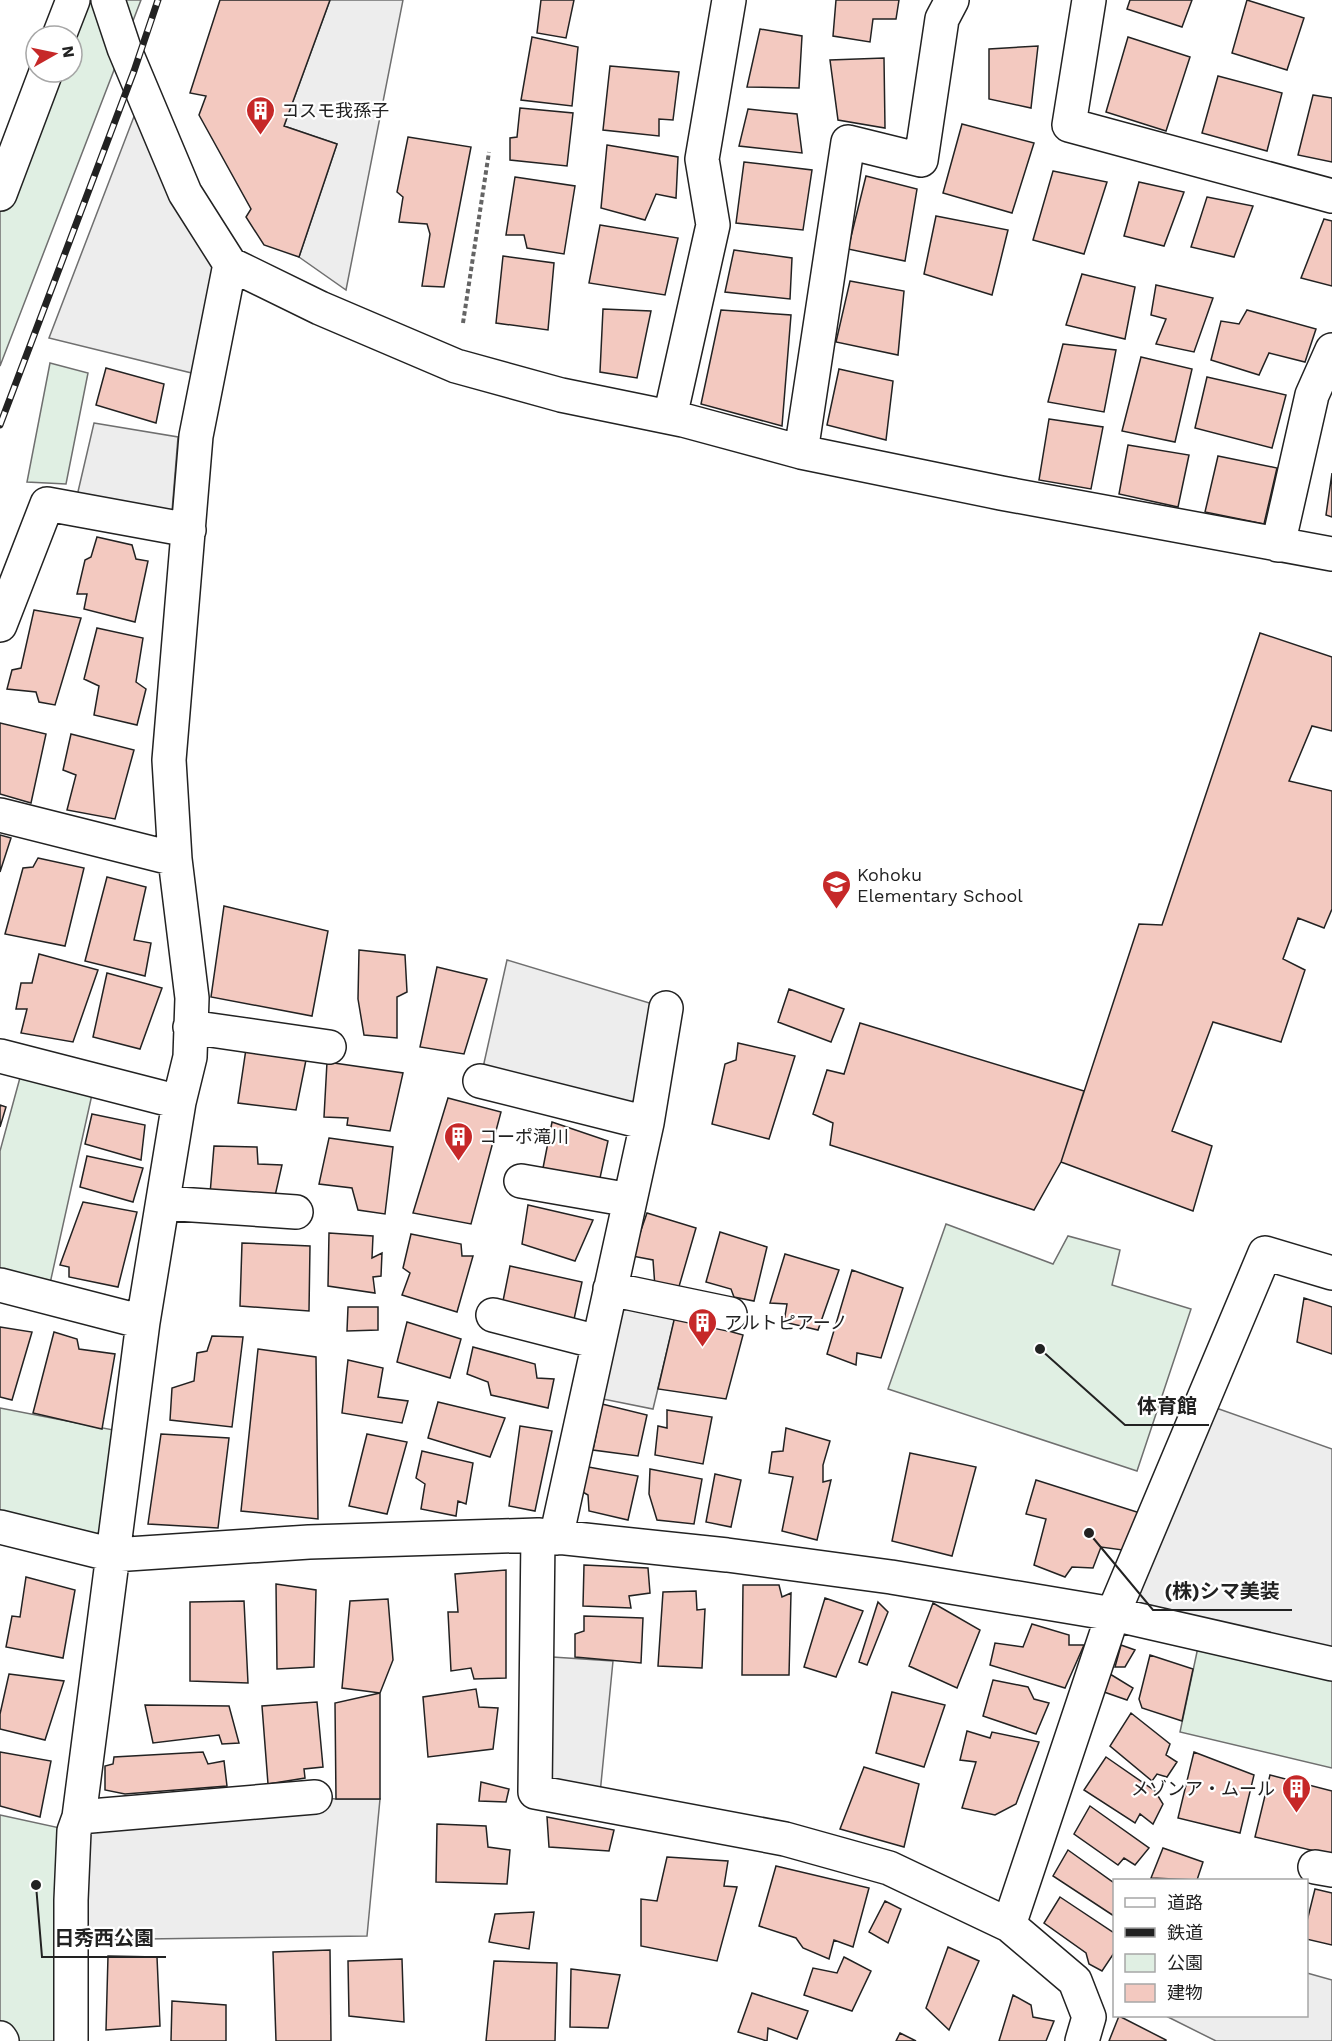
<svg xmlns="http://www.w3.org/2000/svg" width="1332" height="2041" font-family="'Work Sans','Noto Sans JP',sans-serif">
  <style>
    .green { fill: #e0efe3; stroke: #6f6f6f; stroke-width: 1.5 }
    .parking { fill: #ededed; stroke: #6f6f6f; stroke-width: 1.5 }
    .building { fill: #f3c9c0; stroke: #222; stroke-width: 1.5 }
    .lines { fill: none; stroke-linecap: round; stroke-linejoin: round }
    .minor-casing { stroke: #222; stroke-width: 36 }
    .path { stroke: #646464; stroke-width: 4; stroke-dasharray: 4.5 3; stroke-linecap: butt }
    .minor { stroke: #fff; stroke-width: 33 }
    .rail-casing { stroke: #222; stroke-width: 7 }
    .rail { stroke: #fff; stroke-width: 4.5; stroke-dasharray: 14; stroke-linecap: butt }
    .labels { text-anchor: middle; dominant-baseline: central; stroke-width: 4.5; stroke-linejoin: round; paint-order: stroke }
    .poi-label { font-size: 18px; fill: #222; stroke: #fff; text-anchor: start }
    .leader { fill: none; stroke: #222; stroke-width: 2 }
    .callout-dot { fill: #222; stroke: #fff; stroke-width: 2 }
    .callout-label { font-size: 20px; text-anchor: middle; font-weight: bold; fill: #222; stroke: #fff; stroke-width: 4.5; stroke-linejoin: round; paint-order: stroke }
  </style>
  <rect width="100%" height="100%" fill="#fff"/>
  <!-- green -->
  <path class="green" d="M 73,0 L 141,0 L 0,366 L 0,194 L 46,72 L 72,72 Z
    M 50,363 L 88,373 L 66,484 L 27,482 Z
    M 24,1063 L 95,1081 L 47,1297 L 0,1285 L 0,1151 Z
    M 946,1224 L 1053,1264 L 1068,1236 L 1120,1250 L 1112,1285 L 1191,1309 L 1137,1471 L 888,1389 Z
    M 0,1408 L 129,1433 L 113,1555 L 0,1527 Z
    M 1201,1633 L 1332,1664 L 1332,1768 L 1180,1732 Z
    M 0,1815 L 74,1831 L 71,2041 L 2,2041 L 0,2038 Z"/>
  <!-- parking -->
  <path class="parking" d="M 330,0 L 403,0 L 346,290 L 299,257 L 337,144 L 284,126 Z
    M 143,93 L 230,264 L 208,377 L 49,338 Z
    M 94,423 L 178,437 L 172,511 L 77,496 Z
    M 507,960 L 666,1008 L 647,1123 L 480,1081 Z
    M 610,1289 L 678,1305 L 653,1409 L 583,1395 Z
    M 1202,1403 L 1332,1449 L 1332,1666 L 1113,1614 Z
    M 537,1656 L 613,1661 L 599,1804 L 535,1792 Z
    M 315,1797 L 336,1799 L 380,1799 L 367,1936 L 71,1940 L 74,1831 Z
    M 1307,1973 L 1332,1980 L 1332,2041 L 1216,2041 L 1166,2016 L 1306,2016 Z"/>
  <!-- building -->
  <path class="building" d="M 220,0 L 330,0 L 284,126 L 337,144 L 299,257 L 264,245 L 246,217 L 251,209 L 199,115 L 206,96 L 190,93 Z
    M 541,0 L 574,0 L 566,38 L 537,33 Z
    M 836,0 L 899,0 L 896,19 L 873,19 L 870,42 L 833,36 Z
    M 1130,0 L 1192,0 L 1182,27 L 1127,9 Z
    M 1247,0 L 1304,18 L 1287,70 L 1232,53 Z
    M 760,29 L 802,36 L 799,88 L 747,87 Z
    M 532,37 L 578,47 L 572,106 L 521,100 Z
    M 1128,37 L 1190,57 L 1166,131 L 1106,112 Z
    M 1038,46 L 1031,108 L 989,99 L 989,49 Z
    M 884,58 L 885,128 L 838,120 L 830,60 Z
    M 610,66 L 679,72 L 673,120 L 659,119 L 659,136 L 603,130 Z
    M 1218,76 L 1282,93 L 1267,151 L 1202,133 Z
    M 1313,95 L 1332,98 L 1332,162 L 1298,155 Z
    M 520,108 L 573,113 L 567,166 L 510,160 L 510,138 L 517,137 Z
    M 748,109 L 797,114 L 802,153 L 739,146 Z
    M 962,124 L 1034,143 L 1012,213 L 943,193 Z
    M 408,137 L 471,147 L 444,287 L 422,286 L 430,234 L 427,224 L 399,222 L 403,197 L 397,192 Z
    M 607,145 L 678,157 L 676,198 L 656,194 L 645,220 L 601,208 Z
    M 744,162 L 812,170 L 803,230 L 736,223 Z
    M 1053,171 L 1107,182 L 1084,254 L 1033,240 Z
    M 866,176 L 917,189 L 905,261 L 848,249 Z
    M 515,177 L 575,186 L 564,254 L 527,248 L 524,235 L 506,235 Z
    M 1139,182 L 1184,192 L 1164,246 L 1124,236 Z
    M 1207,197 L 1253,206 L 1234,257 L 1191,247 Z
    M 936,216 L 1008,230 L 992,295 L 924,274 Z
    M 1324,219 L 1332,221 L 1332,286 L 1301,278 Z
    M 600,225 L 678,238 L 665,295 L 589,283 Z
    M 734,250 L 792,258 L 790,299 L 725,292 Z
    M 503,256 L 554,263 L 548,330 L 496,323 Z
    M 1082,274 L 1135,287 L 1125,339 L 1066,325 Z
    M 850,281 L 904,291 L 898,355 L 836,342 Z
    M 1156,285 L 1213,298 L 1194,352 L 1156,344 L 1166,319 L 1151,315 Z
    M 603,309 L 651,311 L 637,378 L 600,372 Z
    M 721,310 L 791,315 L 782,426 L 701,404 Z
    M 1247,310 L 1316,329 L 1305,362 L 1269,353 L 1259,375 L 1211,360 L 1221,321 L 1239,324 Z
    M 1063,344 L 1116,350 L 1104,412 L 1048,402 Z
    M 1141,357 L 1192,369 L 1175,442 L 1122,431 Z
    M 106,368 L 164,384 L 156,423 L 96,405 Z
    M 839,369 L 893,381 L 886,440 L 827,425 Z
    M 1207,377 L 1286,395 L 1272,448 L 1195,428 Z
    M 1049,419 L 1103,427 L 1091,489 L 1039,480 Z
    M 1128,445 L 1189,455 L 1178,507 L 1119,494 Z
    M 1218,456 L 1277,468 L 1264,524 L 1205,512 Z
    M 1332,473 L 1332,517 L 1326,515 Z
    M 97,537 L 132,545 L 136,559 L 148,561 L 135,622 L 84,609 L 87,594 L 77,594 L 85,560 L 91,557 Z
    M 34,610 L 81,618 L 55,705 L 39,702 L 36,692 L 7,689 L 12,670 L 21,668 Z
    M 97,628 L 143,638 L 136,682 L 146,689 L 137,725 L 94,715 L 99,686 L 84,679 Z
    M 1260,633 L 1332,657 L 1332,731 L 1312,726 L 1289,781 L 1332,791 L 1332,909 L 1324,928 L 1298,918 L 1283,959 L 1305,970 L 1281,1042 L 1213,1022 L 1172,1131 L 1212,1146 L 1193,1211 L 1061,1162 L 1139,924 L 1162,925 Z
    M 0,723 L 46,734 L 31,803 L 0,794 Z
    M 71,734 L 134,750 L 115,819 L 67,810 L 76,775 L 63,770 Z
    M 0,835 L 11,838 L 0,872 Z
    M 38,858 L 84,868 L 65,946 L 5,934 L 23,868 L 33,867 Z
    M 107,877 L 146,887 L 134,940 L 151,943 L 145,976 L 85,961 Z
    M 224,906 L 328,931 L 312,1016 L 211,997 Z
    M 359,950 L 405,955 L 407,992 L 397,997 L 397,1038 L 364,1035 L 358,999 Z
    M 39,954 L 98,970 L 73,1042 L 21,1033 L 27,1009 L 16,1009 L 21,983 L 32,983 Z
    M 437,967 L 487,979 L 464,1054 L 420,1047 Z
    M 107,973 L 162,988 L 140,1049 L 93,1037 Z
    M 789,989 L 844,1009 L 831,1042 L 778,1022 Z
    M 860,1023 L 1084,1091 L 1061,1162 L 1034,1210 L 830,1145 L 833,1123 L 813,1114 L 827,1070 L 844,1074 Z
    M 738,1043 L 795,1056 L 769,1139 L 712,1124 L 725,1064 L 736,1060 Z
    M 246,1049 L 306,1060 L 296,1110 L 238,1103 Z
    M 327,1062 L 403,1073 L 390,1131 L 347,1125 L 348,1118 L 324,1117 Z
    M 448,1098 L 501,1112 L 471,1224 L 413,1213 Z
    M 0,1105 L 6,1107 L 0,1127 Z
    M 92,1114 L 145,1125 L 141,1160 L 85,1144 Z
    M 552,1122 L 608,1141 L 600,1178 L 543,1168 Z
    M 329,1138 L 393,1147 L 385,1214 L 358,1210 L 352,1188 L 319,1184 Z
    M 214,1146 L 257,1147 L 258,1164 L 282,1165 L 275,1196 L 210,1194 Z
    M 87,1156 L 143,1168 L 133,1202 L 80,1187 Z
    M 83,1202 L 137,1212 L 118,1287 L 69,1277 L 69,1267 L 60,1265 Z
    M 528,1205 L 593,1220 L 575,1261 L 522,1244 Z
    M 647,1213 L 696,1228 L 678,1290 L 655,1287 L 653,1260 L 632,1256 Z
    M 720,1232 L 767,1247 L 754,1301 L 734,1297 L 731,1289 L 706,1282 Z
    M 329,1233 L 373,1236 L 372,1258 L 382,1253 L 381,1276 L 373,1277 L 375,1293 L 328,1286 Z
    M 411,1234 L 461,1244 L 462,1256 L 473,1256 L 457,1312 L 402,1295 L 410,1273 L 403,1268 Z
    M 242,1243 L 310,1246 L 309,1311 L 240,1306 Z
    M 785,1254 L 839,1270 L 818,1330 L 784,1322 L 787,1304 L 770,1303 Z
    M 510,1266 L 582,1282 L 573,1324 L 502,1306 Z
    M 852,1270 L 903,1288 L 881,1358 L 857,1353 L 856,1365 L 827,1354 Z
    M 1304,1298 L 1332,1307 L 1332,1354 L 1297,1342 Z
    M 348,1307 L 378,1307 L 378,1330 L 347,1331 Z
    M 675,1316 L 743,1335 L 726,1399 L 658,1389 Z
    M 407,1322 L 461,1339 L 450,1378 L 397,1362 Z
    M 0,1327 L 32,1332 L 12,1400 L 0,1397 Z
    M 54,1332 L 77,1339 L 79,1349 L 115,1354 L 102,1429 L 33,1413 Z
    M 212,1336 L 243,1337 L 232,1427 L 170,1420 L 172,1388 L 194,1381 L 197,1353 L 207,1351 Z
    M 473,1347 L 535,1364 L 537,1378 L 554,1379 L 548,1408 L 491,1395 L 488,1382 L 467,1374 Z
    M 258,1349 L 316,1357 L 318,1519 L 241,1511 Z
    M 348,1360 L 383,1368 L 378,1397 L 408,1401 L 402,1423 L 342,1413 Z
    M 438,1402 L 505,1418 L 490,1457 L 428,1438 Z
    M 602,1404 L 647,1415 L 638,1456 L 593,1450 Z
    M 667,1410 L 712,1417 L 703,1464 L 655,1455 L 658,1426 L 667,1428 Z
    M 520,1426 L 552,1431 L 535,1511 L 509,1506 Z
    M 786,1428 L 830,1441 L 823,1465 L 823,1482 L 831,1480 L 817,1540 L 782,1531 L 793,1477 L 769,1473 L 772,1452 L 783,1451 Z
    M 161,1434 L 229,1438 L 218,1528 L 148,1524 Z
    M 367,1434 L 407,1442 L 387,1514 L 349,1506 Z
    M 422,1451 L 473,1463 L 466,1504 L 458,1501 L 456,1516 L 421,1509 L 425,1484 L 416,1478 Z
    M 910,1453 L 976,1467 L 952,1556 L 892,1541 Z
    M 583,1466 L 638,1476 L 628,1520 L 589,1511 L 588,1495 L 581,1491 Z
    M 650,1469 L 702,1479 L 694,1524 L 657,1520 L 649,1494 Z
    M 715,1474 L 741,1480 L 731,1527 L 706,1522 Z
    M 1036,1480 L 1140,1513 L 1130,1551 L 1101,1547 L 1093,1568 L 1072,1567 L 1065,1577 L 1034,1565 L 1046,1519 L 1026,1514 Z
    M 584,1565 L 648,1568 L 650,1593 L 629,1596 L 631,1608 L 583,1606 Z
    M 506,1570 L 506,1678 L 474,1679 L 471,1668 L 451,1671 L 448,1612 L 458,1612 L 455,1574 Z
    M 26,1577 L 75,1590 L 63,1658 L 6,1647 L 12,1616 L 20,1617 Z
    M 276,1584 L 316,1590 L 314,1667 L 277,1669 Z
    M 743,1585 L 779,1585 L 782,1597 L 791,1593 L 789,1675 L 742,1675 Z
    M 696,1591 L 697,1610 L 705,1609 L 702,1668 L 658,1666 L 663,1592 Z
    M 825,1598 L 863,1611 L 836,1677 L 804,1667 Z
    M 388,1599 L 393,1660 L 380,1693 L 342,1688 L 350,1601 Z
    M 244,1601 L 248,1683 L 190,1681 L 190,1602 Z
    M 878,1602 L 888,1612 L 867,1665 L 859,1662 Z
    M 933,1603 L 980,1630 L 957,1688 L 909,1666 Z
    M 584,1616 L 643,1618 L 641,1663 L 575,1657 L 575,1634 L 584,1631 Z
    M 1032,1624 L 1069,1635 L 1069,1645 L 1084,1645 L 1065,1688 L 990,1665 L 995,1643 L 1023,1647 Z
    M 1121,1645 L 1135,1650 L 1125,1667 L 1115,1667 Z
    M 1150,1655 L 1193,1669 L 1182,1721 L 1142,1708 L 1139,1699 Z
    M 9,1674 L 64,1681 L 45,1740 L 0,1729 L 0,1714 Z
    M 1110,1674 L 1133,1688 L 1127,1700 L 1104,1692 Z
    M 993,1680 L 1028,1687 L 1034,1699 L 1049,1703 L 1036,1734 L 983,1716 Z
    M 476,1689 L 479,1707 L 498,1708 L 493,1749 L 428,1757 L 423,1697 Z
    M 892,1692 L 945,1705 L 924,1767 L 876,1753 Z
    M 380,1693 L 380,1799 L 336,1799 L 335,1703 Z
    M 317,1702 L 323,1767 L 304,1769 L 305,1778 L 268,1784 L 262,1706 Z
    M 145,1705 L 229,1706 L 239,1743 L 222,1744 L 219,1735 L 153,1743 Z
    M 1131,1713 L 1170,1744 L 1166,1755 L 1177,1762 L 1167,1777 L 1157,1774 L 1152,1781 L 1110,1746 Z
    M 967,1731 L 990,1738 L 992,1732 L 1039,1742 L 1016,1804 L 995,1815 L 962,1808 L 976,1762 L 960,1760 Z
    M 0,1752 L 51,1761 L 40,1817 L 0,1806 Z
    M 203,1752 L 208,1764 L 224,1761 L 227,1786 L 125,1794 L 105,1790 L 105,1766 L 113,1764 L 114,1757 Z
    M 1194,1752 L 1254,1775 L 1240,1833 L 1178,1818 Z
    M 1106,1757 L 1155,1791 L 1163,1804 L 1153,1824 L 1140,1814 L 1135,1823 L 1084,1790 Z
    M 864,1767 L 919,1784 L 904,1847 L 840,1829 Z
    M 1270,1775 L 1332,1791 L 1332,1855 L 1255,1837 Z
    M 481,1782 L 509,1789 L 506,1802 L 479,1801 Z
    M 1090,1806 L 1149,1848 L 1135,1865 L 1124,1858 L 1118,1865 L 1074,1834 Z
    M 547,1817 L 614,1830 L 609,1851 L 549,1847 Z
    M 437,1824 L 486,1826 L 488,1847 L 510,1850 L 507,1884 L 436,1882 Z
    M 1163,1848 L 1203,1862 L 1197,1880 L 1151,1878 Z
    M 1068,1850 L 1114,1883 L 1114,1916 L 1053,1876 Z
    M 667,1857 L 728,1861 L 724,1886 L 737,1887 L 717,1961 L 641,1946 L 641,1899 L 657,1901 Z
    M 776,1866 L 869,1888 L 853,1947 L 834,1940 L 829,1959 L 803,1948 L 796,1938 L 759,1926 Z
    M 1315,1889 L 1332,1893 L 1332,1945 L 1306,1939 L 1306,1925 Z
    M 1060,1897 L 1114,1933 L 1114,1953 L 1102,1971 L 1089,1964 L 1086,1953 L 1044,1923 Z
    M 885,1901 L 901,1909 L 888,1943 L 869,1932 Z
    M 534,1912 L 529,1949 L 489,1942 L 495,1914 Z
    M 948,1947 L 979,1961 L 949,2030 L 926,2008 Z
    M 330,1950 L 331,2041 L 276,2041 L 273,1952 Z
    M 108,1956 L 157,1957 L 160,2026 L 106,2030 Z
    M 844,1957 L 871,1971 L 852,2011 L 804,1995 L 813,1968 L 837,1973 Z
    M 402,1959 L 404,2022 L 349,2016 L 348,1961 Z
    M 494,1961 L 557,1963 L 555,2041 L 486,2041 Z
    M 571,1969 L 620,1975 L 608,2028 L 570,2027 Z
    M 752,1993 L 808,2011 L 797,2039 L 768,2028 L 767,2041 L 738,2032 Z
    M 1013,1995 L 1031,2005 L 1033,2017 L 1054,2021 L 1046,2041 L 999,2041 Z
    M 172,2001 L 226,2005 L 226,2041 L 171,2041 Z
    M 1119,2016 L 1166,2040 L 1166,2041 L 1109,2041 Z
    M 900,2033 L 916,2041 L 896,2041 Z"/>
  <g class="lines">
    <defs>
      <path id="minor" d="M 108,0 L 124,48 L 185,193 L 230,264 L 320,308 L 456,366 L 561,395 L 683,420 L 801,452 L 1001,493 L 1332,554
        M 1089,0 L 1069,125 L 1332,196
        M 59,36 L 73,0
        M 0,194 L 46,72
        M 670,417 L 713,225 L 702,159 L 729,0
        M 801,452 L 848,142 L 921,160 L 942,19 L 952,0
        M 1278,545 L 1312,395 L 1332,350
        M 0,625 L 47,504 L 189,530
        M 0,815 L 175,859
        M 190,1027 L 329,1047
        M 0,1056 L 179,1102
        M 480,1081 L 647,1123
        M 521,1181 L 630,1200
        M 163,1203 L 296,1212
        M 0,1285 L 143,1322
        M 610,1289 L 730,1314
        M 493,1315 L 598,1342
        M 0,1527 L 113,1555 L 309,1542 L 538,1535 L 727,1555 L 891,1577 L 1113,1614 L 1332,1664
        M 538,1535 L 535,1792 L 785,1839 L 889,1868 L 1009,1925 L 1075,1981 L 1089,2017 L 1082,2041
        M 556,1538 L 647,1123 L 666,1008
        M 79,1817 L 315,1797
        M 1315,1867 L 1332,1870
        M 1009,1925 L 1113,1614 L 1265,1253 L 1332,1273
        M 0,2038 L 2,2041
        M 71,2041 L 71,1900 L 74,1831 L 79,1817 L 143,1322 L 179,1102 L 190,1057 L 192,998 L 175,859 L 169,760 L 196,436 L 230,264"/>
    </defs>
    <!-- minor casing -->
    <use href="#minor" class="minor-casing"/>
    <!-- path -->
    <path class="path" d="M 463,323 L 489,152"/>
    <!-- minor -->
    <use href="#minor" class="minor"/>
    <defs>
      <path id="rail" d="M 0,425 L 134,71 L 158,0"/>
    </defs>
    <!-- rail casing -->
    <use href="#rail" class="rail-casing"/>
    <!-- rail -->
    <use href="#rail" class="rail"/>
  </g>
  <!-- icons -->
  <defs>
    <symbol id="building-pin" viewBox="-11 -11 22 30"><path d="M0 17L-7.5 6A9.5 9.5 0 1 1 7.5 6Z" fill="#c62828" stroke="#fff"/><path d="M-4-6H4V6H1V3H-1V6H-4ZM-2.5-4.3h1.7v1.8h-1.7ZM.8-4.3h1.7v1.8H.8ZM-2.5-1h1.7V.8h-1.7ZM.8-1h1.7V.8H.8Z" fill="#fff"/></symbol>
    <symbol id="school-pin" viewBox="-11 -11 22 30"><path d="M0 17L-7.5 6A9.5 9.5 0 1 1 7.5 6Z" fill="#c62828" stroke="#fff"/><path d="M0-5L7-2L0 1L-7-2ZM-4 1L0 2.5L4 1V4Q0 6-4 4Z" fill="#fff"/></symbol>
  </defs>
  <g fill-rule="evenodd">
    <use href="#building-pin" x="244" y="94" width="33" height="45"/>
    <use href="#school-pin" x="820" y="868" width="33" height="45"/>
    <use href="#building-pin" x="442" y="1120" width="33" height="45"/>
    <use href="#building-pin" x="686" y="1306" width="33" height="45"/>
    <use href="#building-pin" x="1280" y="1772" width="33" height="45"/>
  </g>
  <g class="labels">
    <!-- poi labels -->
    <g class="poi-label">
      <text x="281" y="110">コスモ我孫子</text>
      <text x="857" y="874">Kohoku<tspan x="857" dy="21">Elementary School</tspan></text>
      <text x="479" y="1136">コーポ滝川</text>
      <text x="724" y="1322">アルトピアーノ</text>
      <text x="1275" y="1788" text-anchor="end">メゾンア・ムール</text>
    </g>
  </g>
  <!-- callouts -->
  <path class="leader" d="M1040 1349L1125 1425H1209M1089 1533L1153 1610H1292M36 1885L42 1957H166"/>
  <g class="callout-dot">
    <circle cx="1040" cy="1349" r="6"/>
    <circle cx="1089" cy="1533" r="6"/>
    <circle cx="36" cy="1885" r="6"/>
  </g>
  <g class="callout-label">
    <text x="1167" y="1413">体育館</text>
    <text x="1222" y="1598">(株)シマ美装</text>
    <text x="104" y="1945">日秀西公園</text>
  </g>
  <!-- legend -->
  <rect x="1113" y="1879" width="195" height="138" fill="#ffffff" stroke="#a7a7a7" stroke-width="1.5"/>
  <rect x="1125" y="1898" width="30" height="9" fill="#ffffff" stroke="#a7a7a7" stroke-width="1.5"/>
  <text x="1167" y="1909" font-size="18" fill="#222222">道路</text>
  <rect x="1125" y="1928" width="30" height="9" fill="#222222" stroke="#a7a7a7" stroke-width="1.5"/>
  <text x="1167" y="1939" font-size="18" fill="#222222">鉄道</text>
  <rect x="1125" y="1954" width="30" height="18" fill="#e0efe3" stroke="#a7a7a7" stroke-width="1.5"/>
  <text x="1167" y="1969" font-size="18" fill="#222222">公園</text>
  <rect x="1125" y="1984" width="30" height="18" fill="#f3c9c0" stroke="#a7a7a7" stroke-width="1.5"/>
  <text x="1167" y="1999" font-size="18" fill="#222222">建物</text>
  <!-- north arrow -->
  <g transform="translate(54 54) rotate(81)"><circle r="28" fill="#ffffff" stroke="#a7a7a7" stroke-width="1.5"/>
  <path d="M0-4.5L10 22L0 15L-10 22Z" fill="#c62828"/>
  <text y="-9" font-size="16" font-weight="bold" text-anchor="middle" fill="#222222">N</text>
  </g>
</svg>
